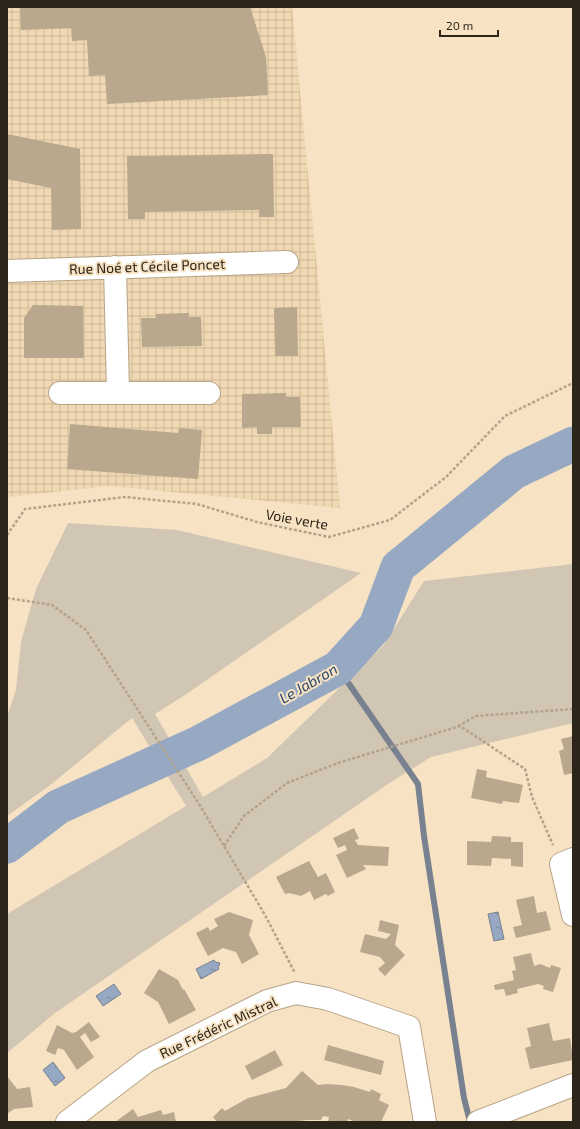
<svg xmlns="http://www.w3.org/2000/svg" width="580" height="1129" font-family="'Exo 2',sans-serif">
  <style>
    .industrial { fill: url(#industrial-grid) }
    .grass { fill: #d1c5b3 }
    .water { fill: url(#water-ripples); stroke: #77818f }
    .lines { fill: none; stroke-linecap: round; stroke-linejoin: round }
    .stream { stroke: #77818f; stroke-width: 6 }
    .river { stroke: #97a9c2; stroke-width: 35 }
    .building { fill: #b9a88d }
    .minor-casing { stroke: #b7a487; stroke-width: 24 }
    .path { stroke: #b3a38b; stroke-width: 2.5; stroke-dasharray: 3 2; stroke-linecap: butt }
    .minor { stroke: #fff; stroke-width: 22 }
    .labels { text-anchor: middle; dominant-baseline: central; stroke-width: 4; stroke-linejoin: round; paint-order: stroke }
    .street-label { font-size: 14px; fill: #2c2519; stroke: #f7e3c4 }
    .water-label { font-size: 15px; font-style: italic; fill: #2c486d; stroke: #f7e3c4 }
  </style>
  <defs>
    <pattern id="industrial-grid" width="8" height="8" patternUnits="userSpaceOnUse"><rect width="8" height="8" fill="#f0d8b2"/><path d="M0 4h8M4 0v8" fill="none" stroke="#ceb998"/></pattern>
    <pattern id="water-ripples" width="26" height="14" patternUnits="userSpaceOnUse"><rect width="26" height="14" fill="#97a9c2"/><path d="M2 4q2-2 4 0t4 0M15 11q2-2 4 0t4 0" fill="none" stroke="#7b899d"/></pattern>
  </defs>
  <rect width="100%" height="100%" fill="#f7e3c4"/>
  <!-- industrial -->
  <path class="industrial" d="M 7,7 L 292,7 L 340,508 L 109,486 L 7,497 Z"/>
  <!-- grass -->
  <path class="grass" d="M 68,523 L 177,530 L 361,573 L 185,695 L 155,714 L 203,797 L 267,758 L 383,646 L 424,581 L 573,564 L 573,723 L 431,757 L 388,784 L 55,1013 L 7,1053 L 7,914 L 186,806 L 132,718 L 49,786 L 7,816 L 7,716 L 16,690 L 21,642 L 36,589 Z"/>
  <!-- water -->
  <path class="water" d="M 498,912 L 504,939 L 494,941 L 488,914 Z
    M 214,960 L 215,962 L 220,963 L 219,966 L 218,967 L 219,969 L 201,979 L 196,969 Z
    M 114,984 L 121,994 L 103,1006 L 96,996 Z
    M 53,1062 L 65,1078 L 55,1086 L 43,1070 Z"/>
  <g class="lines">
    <!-- stream -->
    <path class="stream" d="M 338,668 L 418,784 L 424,836 L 464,1098 L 470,1122"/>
    <!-- river -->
    <path class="river" d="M 7,846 L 58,807 L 199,743 L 338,668 L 376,626 L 398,567 L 514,472 L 573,444"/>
  </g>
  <!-- building -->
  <path class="building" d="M 20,7 L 250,7 L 266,57 L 268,95 L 107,104 L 105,75 L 89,76 L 87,40 L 72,41 L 71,28 L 21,30 Z
    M 7,134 L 80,149 L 81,229 L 52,230 L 51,188 L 7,179 Z
    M 273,154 L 274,217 L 259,217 L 259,210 L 145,212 L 145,219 L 128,219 L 127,156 Z
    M 33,305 L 83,306 L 84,358 L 24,358 L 24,318 Z
    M 297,307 L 298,356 L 275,356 L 274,308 Z
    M 189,313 L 189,317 L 201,317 L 202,346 L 142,347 L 141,318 L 156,318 L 156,314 Z
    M 286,393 L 286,397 L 300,397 L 301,427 L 272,427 L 272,434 L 257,434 L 257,427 L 242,428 L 242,394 Z
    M 70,424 L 178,433 L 179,428 L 202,430 L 198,479 L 67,469 Z
    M 573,736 L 573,773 L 564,775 L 559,751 L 564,749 L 561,739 Z
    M 477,769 L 487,771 L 486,777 L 523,785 L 519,803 L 503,801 L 502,804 L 471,798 Z
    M 354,828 L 359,839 L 355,840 L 358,845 L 389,847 L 388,866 L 363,865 L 366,869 L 347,878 L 336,855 L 347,850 L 345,845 L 338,848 L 333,838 Z
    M 492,836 L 511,837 L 511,842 L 523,842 L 523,867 L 511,866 L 511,859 L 492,858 L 491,866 L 467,865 L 467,841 L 491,842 Z
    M 309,861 L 318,877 L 326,873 L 335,892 L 328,896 L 326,894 L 314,900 L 310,891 L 301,896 L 289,893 L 285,894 L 276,877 Z
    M 534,896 L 537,913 L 546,911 L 551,930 L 516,938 L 513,927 L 522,925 L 516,900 Z
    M 229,912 L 253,920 L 249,935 L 259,954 L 242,964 L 236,952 L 223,948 L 208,956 L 196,933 L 208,927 L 210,931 L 218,926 L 214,919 Z
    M 380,920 L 399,925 L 395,945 L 405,955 L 385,976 L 378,969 L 385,963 L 380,957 L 360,952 L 365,934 L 386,939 L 391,934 L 378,931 Z
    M 531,953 L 534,966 L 540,964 L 550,968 L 551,965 L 561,968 L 553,992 L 543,989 L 544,986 L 538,984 L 517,989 L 518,993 L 506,996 L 504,989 L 495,990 L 494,985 L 514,980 L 512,971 L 516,970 L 513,957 Z
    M 159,969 L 178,980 L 183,990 L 184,989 L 196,1010 L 169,1024 L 158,1002 L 144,993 Z
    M 89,1022 L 100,1037 L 91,1042 L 85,1033 L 80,1037 L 94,1057 L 77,1070 L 64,1050 L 58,1048 L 55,1055 L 46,1051 L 57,1025 L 72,1033 L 76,1032 Z
    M 549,1023 L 553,1041 L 570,1038 L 573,1060 L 530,1069 L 525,1048 L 531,1046 L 527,1028 Z
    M 328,1045 L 384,1061 L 381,1075 L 324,1060 Z
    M 275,1050 L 283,1065 L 252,1080 L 245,1066 Z
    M 302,1071 L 318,1085 L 326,1084 L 342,1085 L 354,1087 L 370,1092 L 371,1089 L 381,1094 L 379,1100 L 389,1105 L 381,1122 L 356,1122 L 348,1119 L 347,1122 L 328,1122 L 329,1117 L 323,1116 L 321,1120 L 307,1120 L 291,1122 L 215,1122 L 216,1121 L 213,1117 L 222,1108 L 225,1111 L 248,1098 L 286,1088 Z
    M 7,1076 L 17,1089 L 30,1087 L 33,1107 L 14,1109 L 7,1114 Z
    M 133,1109 L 138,1117 L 161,1110 L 163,1115 L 174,1112 L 176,1122 L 115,1122 Z"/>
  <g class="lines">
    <defs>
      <path id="minor" d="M 115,267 L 118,392
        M 7,271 L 287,262
        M 60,393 L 209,393
        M 573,859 L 561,864 L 573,915
        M 67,1122 L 147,1061 L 267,1001 L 296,993 L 328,999 L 409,1027 L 425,1122
        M 478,1122 L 573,1085"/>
    </defs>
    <!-- minor casing -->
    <use href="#minor" class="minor-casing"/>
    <!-- path -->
    <path class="path" d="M 7,535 L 25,509 L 125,497 L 197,504 L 257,522 L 329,537 L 390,520 L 446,477 L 505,416 L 573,383
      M 7,598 L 52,605 L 86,630 L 199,804 L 265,915 L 295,973
      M 458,726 L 476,716 L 573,709
      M 224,846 L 244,816 L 287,783 L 338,763 L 460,726 L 525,769 L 532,797 L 553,845"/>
    <!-- minor -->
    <use href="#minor" class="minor"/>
  </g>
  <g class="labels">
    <!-- street labels -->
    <g class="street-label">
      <text transform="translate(147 266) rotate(-2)">Rue Noé et Cécile Poncet</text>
      <text transform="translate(297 519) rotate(10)">Voie verte</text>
      <text transform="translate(218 1027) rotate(-25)">Rue Frédéric Mistral</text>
    </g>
    <!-- water labels -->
    <g class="water-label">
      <text transform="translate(308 683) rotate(-30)">Le Jabron</text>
    </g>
  </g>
  <!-- border -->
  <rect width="580" height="1129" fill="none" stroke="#2c2519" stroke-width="16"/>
  <!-- scale -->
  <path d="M440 30v6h58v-6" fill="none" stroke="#2c2519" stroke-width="2"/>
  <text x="446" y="30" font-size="12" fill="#2c2519" stroke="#f7e3c4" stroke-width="3" paint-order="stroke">20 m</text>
</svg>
